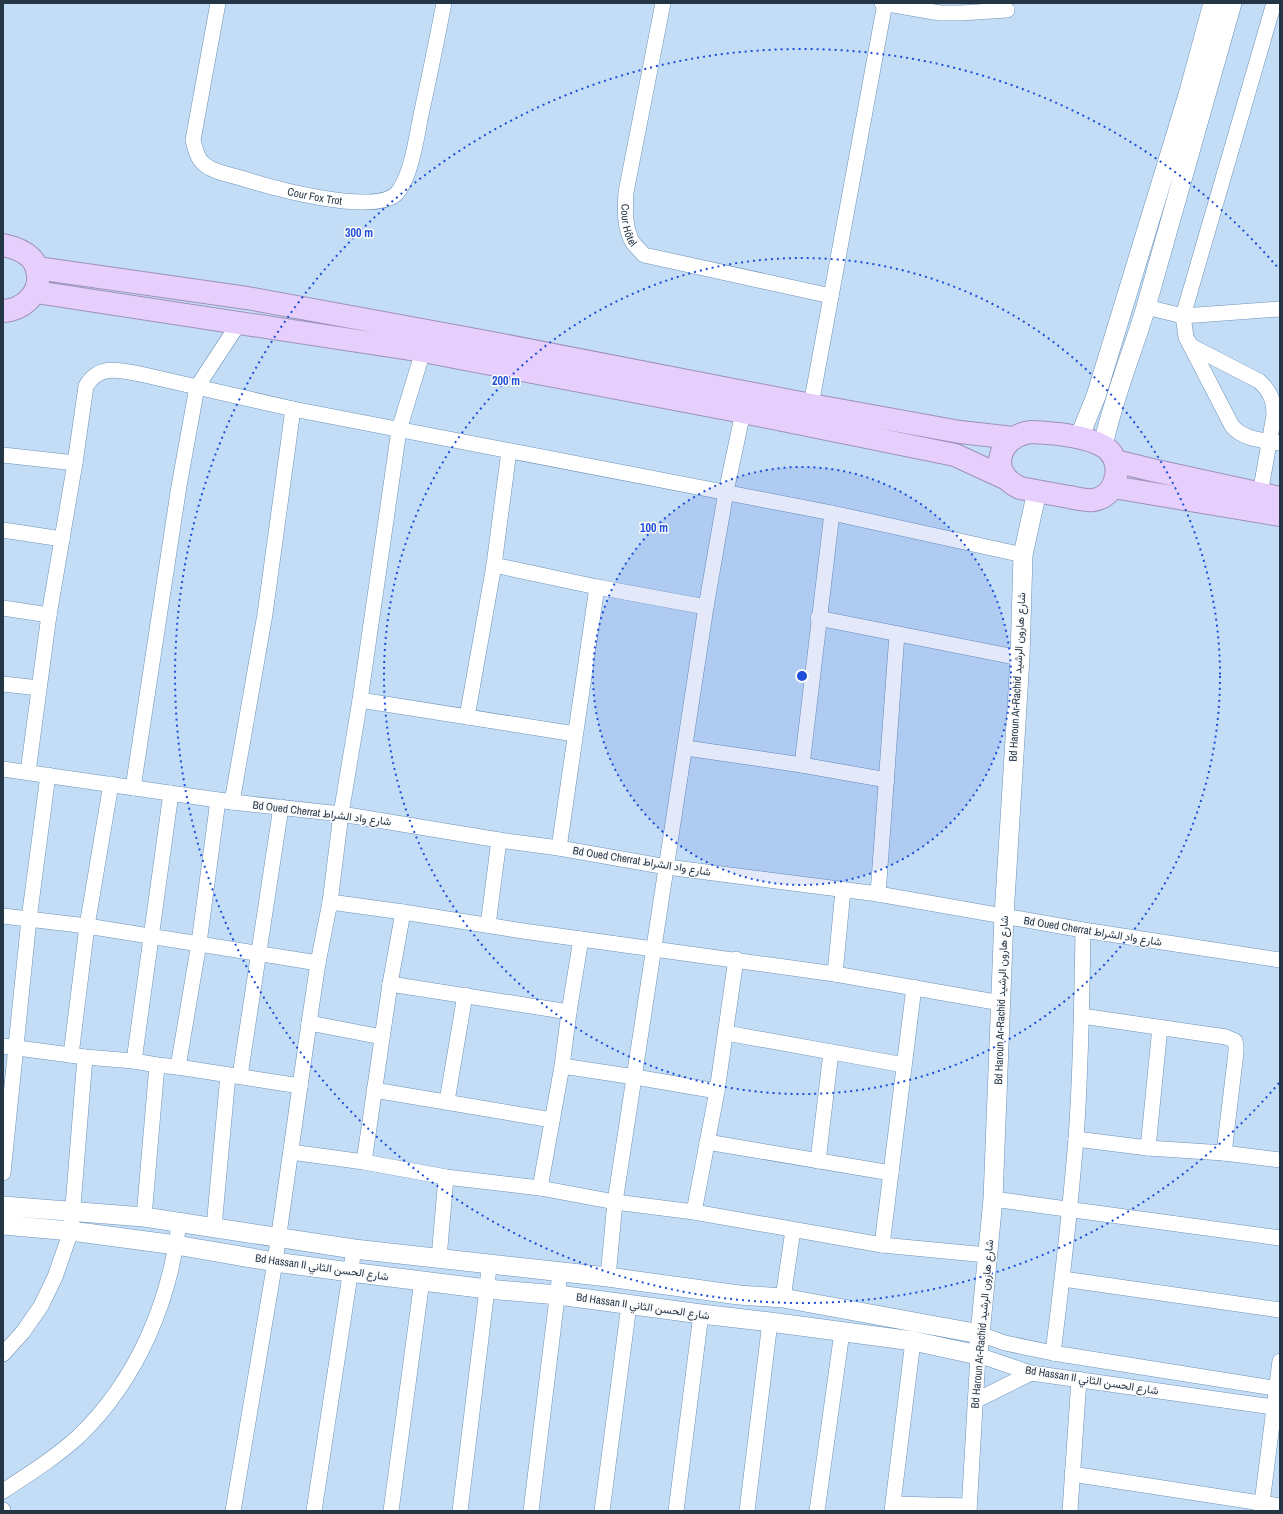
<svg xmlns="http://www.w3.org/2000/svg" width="1283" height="1514" font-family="'Archivo Narrow',Vazirmatn,sans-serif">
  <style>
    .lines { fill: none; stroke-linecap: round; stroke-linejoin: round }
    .minor-casing { stroke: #6b93ba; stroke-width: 16 }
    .tertiary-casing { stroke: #6b93ba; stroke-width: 20 }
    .trunk-casing { stroke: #9e91bc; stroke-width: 24 }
    .minor { stroke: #fff; stroke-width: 15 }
    .tertiary { stroke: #fff; stroke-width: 19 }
    .trunk { stroke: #e6cffc; stroke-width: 22 }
    .ring { fill: none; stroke: #1d4ed8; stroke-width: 2; stroke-dasharray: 2 4 }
    .labels { text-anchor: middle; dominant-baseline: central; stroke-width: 3; stroke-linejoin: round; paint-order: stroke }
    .street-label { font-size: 11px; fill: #243545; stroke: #fbfbfb }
    .centre { fill: #1d4ed8; stroke: #fbfbfb; stroke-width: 2 }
    .ring-label { font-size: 12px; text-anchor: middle; font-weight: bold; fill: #1d4ed8; stroke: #fbfbfb; stroke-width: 3; stroke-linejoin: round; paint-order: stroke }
  </style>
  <rect width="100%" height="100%" fill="#c4ddf6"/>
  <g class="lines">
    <defs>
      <g id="minor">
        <path id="s1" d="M 218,3 L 193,140 C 195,147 196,156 202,162 C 211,172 228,174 241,178 C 269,187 375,217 397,193 C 412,176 417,133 422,110 C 430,74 437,39 444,3"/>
        <path id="s2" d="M 663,3 L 626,192 C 625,209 624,228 633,243 C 636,247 641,251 644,255 L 831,296"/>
        <path d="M 882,3 L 940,13 L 961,13 L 1007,10"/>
        <path d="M 1274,3 L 1183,316 L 1186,337 L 1232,426 C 1244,440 1263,440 1280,443"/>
        <path d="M 1146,307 L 1183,316 L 1280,309"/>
        <path d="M 1191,346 L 1259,381 C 1270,391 1274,400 1274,415 L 1260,494"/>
        <path d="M 811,405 L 885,3"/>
        <path d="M 3,455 L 75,463"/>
        <path d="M 3,530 L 62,539"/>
        <path d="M 494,565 L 597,587 L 706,607"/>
        <path d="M 3,608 L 49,615"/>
        <path d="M 818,618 L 1020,658"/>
        <path d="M 3,684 L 39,688"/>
        <path d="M 360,700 L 575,734"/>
        <path d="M 467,717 L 494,565 L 509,451"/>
        <path d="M 686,748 L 802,765 L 887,780"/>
        <path d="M 802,765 L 832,513"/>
        <path d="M 3,769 L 232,802 L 341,814 L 499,840 L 559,848 L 667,867 L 878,894 L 1083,930 L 1280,960"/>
        <path d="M 28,772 L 49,615 L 75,463 L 86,386 C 99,364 119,370 140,374 L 293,409 L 832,513 L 1023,555"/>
        <path d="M 133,788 L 179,486 L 197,387 L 239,323"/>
        <path d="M 232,802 L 265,614 L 293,409"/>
        <path d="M 559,848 L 597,587"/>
        <path d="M 878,894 L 897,634"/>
        <path d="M 330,902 L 403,912 L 523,931 L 835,974 L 1001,1003"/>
        <path d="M 3,916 L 87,926 L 318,963"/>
        <path d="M 488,925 L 499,840"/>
        <path d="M 835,974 L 843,890"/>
        <path d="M 390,984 L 569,1012"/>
        <path d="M 1082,1016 L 1226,1037 L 1235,1041 L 1236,1046 L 1236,1052 L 1224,1153"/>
        <path d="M 309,1023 L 382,1037"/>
        <path d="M 726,1033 L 904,1065"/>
        <path d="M 3,1046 L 85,1057 L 134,1061 L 157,1065 L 178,1067 L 300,1086"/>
        <path d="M 71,1055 L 87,926 L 111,784"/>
        <path d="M 134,1061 L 171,793"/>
        <path d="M 562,1066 L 635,1077 L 717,1091"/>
        <path d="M 178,1067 L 199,943 L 218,800"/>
        <path d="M 240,1076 L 281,807"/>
        <path d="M 374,1090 L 552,1120"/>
        <path d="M 447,1101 L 465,995"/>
        <path d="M 1076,1139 L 1148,1148 L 1224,1153 L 1280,1160"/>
        <path d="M 707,1142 L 891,1173"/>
        <path d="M 1148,1148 L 1160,1027"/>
        <path d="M 291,1152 L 364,1162 L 446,1177 L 540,1188 L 615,1202 L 694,1212 L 882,1245 L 987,1255"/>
        <path d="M 818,1161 L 831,1052"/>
        <path d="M 364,1162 L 390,984 L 403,912"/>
        <path d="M 3,1173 L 29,919 L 48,775"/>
        <path d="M 540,1188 L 562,1066 L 569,1012 L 581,939"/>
        <path d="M 993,1199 L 1280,1238"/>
        <path d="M 694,1212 L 717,1091 L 736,959"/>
        <path d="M 144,1217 L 157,1065"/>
        <path d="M 214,1227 L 228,1075"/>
        <path d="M 882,1245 L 914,987"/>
        <path d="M 439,1258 L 446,1177"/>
        <path d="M 608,1277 L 615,1202 L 706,607 L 726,492 L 743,412"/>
        <path d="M 1063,1279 L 1280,1310"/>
        <path d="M 783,1298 L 793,1230"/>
        <path d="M 980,1334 L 1005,1343 L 1053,1353 L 1280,1389"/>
        <path d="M 1053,1353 C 1062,1282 1070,1211 1076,1139 C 1081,1070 1082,1000 1083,930"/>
        <path d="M 3,1354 L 23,1332 L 41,1306 L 55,1277 L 71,1231 L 85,1057"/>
        <path d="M 975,1401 L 1031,1373"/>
        <path d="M 1072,1474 L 1280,1506"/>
        <path d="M 3,1491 C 29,1474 56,1457 79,1436 C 137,1380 170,1302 179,1223"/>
        <path d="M 894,1504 L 969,1506"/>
        <path d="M 3,1510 L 3,1511"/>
        <path d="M 233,1511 L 275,1262 L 309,1023 L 318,963 L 330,902 L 341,814 L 360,700 L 399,430 L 423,351"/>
        <path d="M 314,1511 L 354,1249"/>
        <path d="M 391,1511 L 422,1280"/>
        <path d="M 460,1511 L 487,1289 L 489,1265"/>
        <path d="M 531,1511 L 560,1273"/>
        <path d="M 602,1511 L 629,1305"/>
        <path d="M 676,1511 L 701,1314"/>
        <path d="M 747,1511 L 770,1322"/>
        <path d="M 817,1511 L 842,1332"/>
        <path d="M 892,1511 L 913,1341"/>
        <path d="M 969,1511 L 978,1355 L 1031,1373 L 1280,1408"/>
        <path d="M 1070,1511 L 1079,1379"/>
        <path d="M 1261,1511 L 1280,1361"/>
      </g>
      <path id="tertiary" d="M 1079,438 L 1096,396 L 1188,95 L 1213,3
        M 1103,446 C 1113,398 1132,354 1146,307 L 1232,3
        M 3,1206 L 144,1217 L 354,1249 L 608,1277 L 739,1295 L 783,1298 L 980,1334
        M 3,1225 L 71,1231 L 176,1245 L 275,1262 L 350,1272 L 487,1289 L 558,1295 L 701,1314 L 770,1322 L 913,1341 L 978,1355 L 993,1199 L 1004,916 L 1020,658 L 1023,555 L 1037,491"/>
      <path id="trunk" d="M 3,245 C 13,247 24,251 31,258 C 36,263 37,269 38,275 C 40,295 22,310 3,311
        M 37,268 L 247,298 L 487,342 L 811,405 L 960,432 L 1013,438
        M 36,292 L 423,351 L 743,412 L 955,455 L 1005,478
        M 1031,432 C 1053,433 1084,435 1103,446 C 1125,458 1119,497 1093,500 C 1085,501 1076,498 1069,497 C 1053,494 1036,491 1020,488 C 987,473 998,436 1031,432 Z
        M 1115,461 L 1152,470 L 1280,498
        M 1113,487 L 1280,515"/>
    </defs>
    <!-- minor casing -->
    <use href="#minor" class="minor-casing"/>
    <!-- tertiary casing -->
    <use href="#tertiary" class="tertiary-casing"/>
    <!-- trunk casing -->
    <use href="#trunk" class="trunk-casing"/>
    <!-- minor -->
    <use href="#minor" class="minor"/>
    <!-- tertiary -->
    <use href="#tertiary" class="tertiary"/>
    <!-- trunk -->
    <use href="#trunk" class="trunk"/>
  </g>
  <!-- distance rings -->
  <circle cx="802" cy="676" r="209" fill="#1d4ed8" fill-opacity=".12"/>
  <g class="ring">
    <circle cx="802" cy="676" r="209"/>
    <circle cx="802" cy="676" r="418"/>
    <path d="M1279 1083A627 627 0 1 1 1279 269"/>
  </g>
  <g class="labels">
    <!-- street labels -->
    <g class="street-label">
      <text stroke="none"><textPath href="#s1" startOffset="282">Cour Fox Trot</textPath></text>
      <text stroke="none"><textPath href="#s2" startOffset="226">Cour Hôtel</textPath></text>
      <text transform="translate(1017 677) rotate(-87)">Bd Haroun Ar-Rachid شارع هارون الرشيد</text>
      <text transform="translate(322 813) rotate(7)">Bd Oued Cherrat شارع واد الشراط</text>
      <text transform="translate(642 861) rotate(9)">Bd Oued Cherrat شارع واد الشراط</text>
      <text transform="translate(1093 931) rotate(9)">Bd Oued Cherrat شارع واد الشراط</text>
      <text transform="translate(1001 1000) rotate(-88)">Bd Haroun Ar-Rachid شارع هارون الرشيد</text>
      <text transform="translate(322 1267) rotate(8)">Bd Hassan II شارع الحسن الثاني</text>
      <text transform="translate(643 1306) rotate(8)">Bd Hassan II شارع الحسن الثاني</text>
      <text transform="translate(982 1324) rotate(-85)">Bd Haroun Ar-Rachid شارع هارون الرشيد</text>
      <text transform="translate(1092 1380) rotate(9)">Bd Hassan II شارع الحسن الثاني</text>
    </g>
  </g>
  <circle cx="802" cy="676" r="6" class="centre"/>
  <g class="ring-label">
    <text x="359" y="237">300 m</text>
    <text x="506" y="385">200 m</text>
    <text x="654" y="532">100 m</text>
  </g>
  <!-- border -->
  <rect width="1283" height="1514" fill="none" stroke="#243545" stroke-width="8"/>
</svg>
